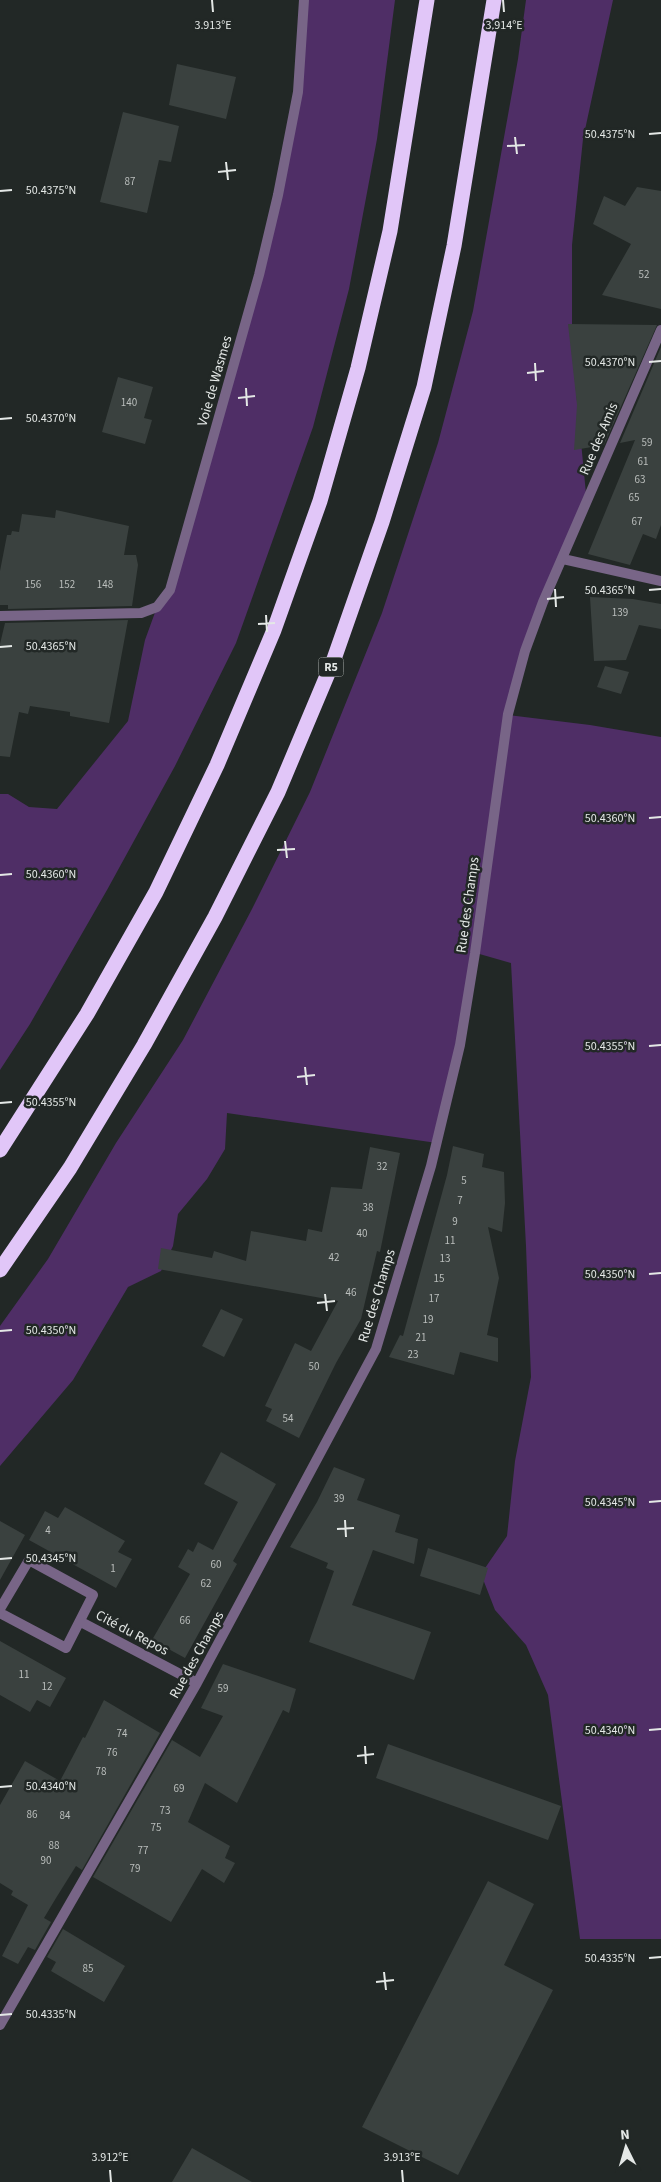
<svg xmlns="http://www.w3.org/2000/svg" width="661" height="2182" font-family="'Source Sans 3',sans-serif">
  <style>
    .green { fill: #4f2e66 }
    .building { fill: #3a413f }
    .lines { fill: none; stroke-linecap: round; stroke-linejoin: round }
    .minor { stroke: #786587; stroke-width: 10 }
    .motorway { stroke: #e1c6f8; stroke-width: 15 }
    .ticks { fill: none; stroke: #e4e8e6; stroke-width: 2 }
    .labels { text-anchor: middle; dominant-baseline: central; stroke-width: 5; stroke-linejoin: round; paint-order: stroke }
    .number-label { font-size: 11px; fill: #babebc }
    .shield { fill: #222826; stroke: #aaaeac; stroke-width: 1 }
    .shield-label { font-size: 12px; font-weight: bold; fill: #e4e8e6 }
    .street-label { font-size: 14px; fill: #e4e8e6; stroke: #222826 }
    .ticks-label { font-size: 12px; text-anchor: middle; fill: #e4e8e6; stroke: #222826; stroke-width: 5; stroke-linejoin: round; paint-order: stroke }
  </style>
  <rect width="100%" height="100%" fill="#222826"/>
  <!-- green -->
  <path class="green" d="M 304,0 L 395,0 L 377,139 L 349,289 L 313,427 L 236,643 L 175,766 L 107,890 L 30,1024 L 0,1070 L 0,794 L 8,794 L 29,807 L 57,809 L 128,721 L 145,640 L 157,607 L 170,590 L 259,275 L 298,92 Z
    M 526,0 L 613,0 L 583,139 L 572,245 L 572,349 L 587,504 L 543,602 L 508,715 L 590,725 L 661,737 L 661,1939 L 580,1939 L 548,1695 L 526,1645 L 495,1610 L 481,1574 L 507,1536 L 515,1461 L 531,1377 L 526,1246 L 511,963 L 476,953 L 437,1143 L 227,1113 L 225,1149 L 207,1179 L 178,1214 L 173,1246 L 161,1271 L 128,1287 L 73,1380 L 0,1466 L 0,1326 L 48,1259 L 116,1143 L 183,1040 L 252,909 L 310,792 L 382,613 L 438,443 L 473,311 L 518,59 Z"/>
  <!-- building -->
  <path class="building" d="M 177,64 L 236,77 L 226,119 L 169,105 Z
    M 123,112 L 179,126 L 171,162 L 159,160 L 147,213 L 100,202 Z
    M 637,187 L 661,191 L 661,309 L 602,295 L 631,244 L 593,224 L 604,196 L 625,206 Z
    M 568,324 L 657,325 L 604,445 L 574,450 L 577,405 Z
    M 661,347 L 661,525 L 656,539 L 643,534 L 630,565 L 588,554 L 635,440 L 620,443 Z
    M 118,377 L 153,387 L 144,418 L 152,420 L 145,444 L 102,432 Z
    M 56,510 L 129,526 L 124,555 L 136,555 L 138,565 L 132,606 L 8,609 L 8,605 L 0,605 L 0,571 L 7,535 L 11,535 L 12,531 L 19,532 L 22,514 L 55,518 Z
    M 590,597 L 633,599 L 661,604 L 661,629 L 639,625 L 626,660 L 594,661 Z
    M 128,620 L 109,723 L 70,716 L 70,712 L 30,706 L 28,714 L 19,712 L 10,757 L 0,756 L 0,644 L 5,623 Z
    M 605,666 L 629,672 L 621,694 L 597,687 Z
    M 453,1146 L 484,1154 L 482,1167 L 504,1172 L 505,1203 L 502,1232 L 488,1227 L 499,1278 L 487,1335 L 498,1338 L 498,1362 L 460,1352 L 454,1375 L 389,1357 L 400,1335 L 403,1336 L 447,1175 Z
    M 370,1147 L 400,1153 L 380,1252 L 377,1251 L 361,1319 L 336,1363 L 299,1438 L 266,1421 L 272,1409 L 265,1406 L 295,1343 L 311,1351 L 338,1301 L 158,1269 L 161,1248 L 212,1258 L 214,1251 L 246,1261 L 251,1231 L 306,1241 L 308,1229 L 322,1232 L 331,1187 L 362,1189 Z
    M 221,1309 L 243,1319 L 224,1357 L 202,1346 Z
    M 221,1452 L 276,1484 L 233,1561 L 237,1564 L 185,1658 L 152,1640 L 190,1574 L 178,1567 L 188,1549 L 193,1552 L 198,1542 L 213,1550 L 238,1502 L 204,1484 Z
    M 334,1467 L 365,1479 L 357,1500 L 400,1515 L 395,1532 L 418,1539 L 414,1564 L 373,1550 L 352,1605 L 431,1632 L 414,1680 L 309,1642 L 334,1571 L 326,1568 L 328,1563 L 290,1547 L 317,1502 Z
    M 65,1507 L 125,1541 L 118,1552 L 132,1559 L 116,1588 L 29,1540 L 45,1511 L 58,1518 Z
    M 0,1521 L 25,1535 L 0,1580 Z
    M 428,1548 L 488,1568 L 480,1595 L 420,1576 Z
    M 0,1641 L 66,1678 L 50,1707 L 37,1700 L 30,1712 L 0,1695 Z
    M 223,1664 L 296,1689 L 289,1713 L 283,1710 L 237,1803 L 205,1783 L 188,1822 L 230,1846 L 225,1858 L 235,1863 L 224,1883 L 202,1869 L 171,1922 L 93,1877 L 172,1740 L 200,1757 L 223,1716 L 201,1708 Z
    M 104,1700 L 160,1733 L 82,1870 L 76,1866 L 56,1898 L 44,1918 L 51,1922 L 35,1950 L 28,1947 L 18,1964 L 2,1956 L 28,1905 L 11,1895 L 13,1891 L 0,1883 L 0,1805 L 25,1761 L 60,1781 L 83,1737 L 85,1738 Z
    M 388,1744 L 561,1806 L 548,1840 L 376,1778 Z
    M 488,1881 L 534,1904 L 504,1965 L 553,1990 L 458,2175 L 362,2127 Z
    M 63,1929 L 125,1966 L 104,2002 L 51,1971 L 56,1962 L 47,1957 Z
    M 192,2148 L 252,2182 L 172,2182 Z"/>
  <g class="lines">
    <!-- minor -->
    <path class="minor" d="M 563,559 L 661,581
      M 0,616 L 141,613 L 157,607 L 170,590 L 259,275 L 278,195 L 298,92 L 304,0
      M 0,1609 L 29,1560 L 93,1595 L 66,1648 L 0,1613
      M 81,1622 L 197,1683
      M 0,2025 L 197,1683 L 376,1349 L 431,1166 L 460,1045 L 475,953 L 508,714 L 525,651 L 543,602 L 661,330"/>
    <!-- motorway -->
    <path class="motorway" d="M 0,1150 L 87,1014 L 156,892 L 217,765 L 274,630 L 320,501 L 358,368 L 390,231 L 427,0
      M 0,1270 L 70,1168 L 144,1045 L 215,917 L 278,792 L 334,659 L 382,522 L 424,387 L 454,246 L 494,0"/>
  </g>
  <!-- ticks -->
  <path class="ticks" d="M 212,0 L 213,12M 503,0 L 504,12M 649,134 L 661,133M 515,137 L 517,154M 507,146 L 525,145M 226,162 L 228,180M 218,172 L 236,170M 0,191 L 12,190M 649,362 L 661,361M 535,363 L 536,381M 527,373 L 544,371M 246,388 L 247,406M 238,398 L 255,396M 0,419 L 12,418M 555,589 L 556,607M 649,590 L 661,589M 547,599 L 564,597M 266,615 L 267,632M 258,624 L 275,623M 0,647 L 12,646M 649,818 L 661,817M 285,841 L 287,858M 277,850 L 295,849M 0,875 L 12,874M 649,1046 L 661,1045M 305,1067 L 307,1085M 297,1077 L 315,1075M 0,1103 L 12,1102M 649,1274 L 661,1273M 325,1294 L 327,1311M 317,1303 L 335,1301M 0,1331 L 12,1330M 649,1502 L 661,1501M 345,1520 L 346,1537M 337,1529 L 354,1528M 0,1559 L 12,1558M 649,1730 L 661,1729M 365,1746 L 366,1764M 357,1756 L 374,1754M 0,1787 L 12,1786M 649,1958 L 661,1957M 384,1972 L 386,1990M 376,1982 L 394,1980M 0,2015 L 12,2014M 110,2170 L 111,2182M 402,2170 L 403,2182"/>
  <g class="labels">
    <!-- number labels -->
    <g class="number-label">
      <text x="130" y="181">87</text>
      <text x="644" y="274">52</text>
      <text x="129" y="402">140</text>
      <text x="647" y="442">59</text>
      <text x="643" y="461">61</text>
      <text x="640" y="479">63</text>
      <text x="634" y="497">65</text>
      <text x="637" y="521">67</text>
      <text x="33" y="584">156</text>
      <text x="67" y="584">152</text>
      <text x="105" y="584">148</text>
      <text x="620" y="612">139</text>
      <text x="382" y="1166">32</text>
      <text x="464" y="1180">5</text>
      <text x="460" y="1200">7</text>
      <text x="368" y="1207">38</text>
      <text x="455" y="1221">9</text>
      <text x="362" y="1233">40</text>
      <text x="450" y="1240">11</text>
      <text x="334" y="1257">42</text>
      <text x="445" y="1258">13</text>
      <text x="439" y="1278">15</text>
      <text x="351" y="1292">46</text>
      <text x="434" y="1298">17</text>
      <text x="428" y="1319">19</text>
      <text x="421" y="1337">21</text>
      <text x="413" y="1354">23</text>
      <text x="314" y="1366">50</text>
      <text x="288" y="1418">54</text>
      <text x="339" y="1498">39</text>
      <text x="48" y="1530">4</text>
      <text x="216" y="1564">60</text>
      <text x="113" y="1568">1</text>
      <text x="206" y="1583">62</text>
      <text x="185" y="1620">66</text>
      <text x="24" y="1674">11</text>
      <text x="47" y="1686">12</text>
      <text x="223" y="1688">59</text>
      <text x="122" y="1733">74</text>
      <text x="112" y="1752">76</text>
      <text x="101" y="1771">78</text>
      <text x="179" y="1788">69</text>
      <text x="165" y="1810">73</text>
      <text x="32" y="1814">86</text>
      <text x="65" y="1815">84</text>
      <text x="156" y="1827">75</text>
      <text x="54" y="1845">88</text>
      <text x="143" y="1850">77</text>
      <text x="46" y="1860">90</text>
      <text x="135" y="1868">79</text>
      <text x="88" y="1968">85</text>
    </g>
    <!-- shield labels -->
    <rect class="shield" x="318.5" y="657.5" width="25" height="19" rx="4"/>
    <g class="shield-label">
      <text x="331" y="667">R5</text>
    </g>
    <!-- street labels -->
    <g class="street-label">
      <text transform="translate(215 381) rotate(-74)">Voie de Wasmes</text>
      <text transform="translate(599 439) rotate(-67)">Rue des Amis</text>
      <text transform="translate(468 905) rotate(-82)">Rue des Champs</text>
      <text transform="translate(377 1296) rotate(-73)">Rue des Champs</text>
      <text transform="translate(132 1633) rotate(28)">Cité du Repos</text>
      <text transform="translate(197 1655) rotate(-61)">Rue des Champs</text>
    </g>
  </g>
  <g class="ticks-label">
    <text x="213" y="29">3.913°E</text>
    <text x="504" y="29">3.914°E</text>
    <text x="610" y="138">50.4375°N</text>
    <text x="51" y="194">50.4375°N</text>
    <text x="610" y="366">50.4370°N</text>
    <text x="51" y="422">50.4370°N</text>
    <text x="610" y="594">50.4365°N</text>
    <text x="51" y="650">50.4365°N</text>
    <text x="610" y="822">50.4360°N</text>
    <text x="51" y="878">50.4360°N</text>
    <text x="610" y="1050">50.4355°N</text>
    <text x="51" y="1106">50.4355°N</text>
    <text x="610" y="1278">50.4350°N</text>
    <text x="51" y="1334">50.4350°N</text>
    <text x="610" y="1506">50.4345°N</text>
    <text x="51" y="1562">50.4345°N</text>
    <text x="610" y="1734">50.4340°N</text>
    <text x="51" y="1790">50.4340°N</text>
    <text x="610" y="1962">50.4335°N</text>
    <text x="51" y="2018">50.4335°N</text>
    <text x="110" y="2161">3.912°E</text>
    <text x="402" y="2161">3.913°E</text>
  </g>
  <!-- north arrow -->
  <g transform="translate(626 2147) rotate(355)" stroke="#222826" stroke-width="4" paint-order="stroke">
  <path d="M0-4L9 19L0 12L-9 19Z" fill="#e4e8e6"/>
  <text y="-8" font-size="14" font-weight="bold" text-anchor="middle" fill="#e4e8e6">N</text>
  </g>
</svg>
